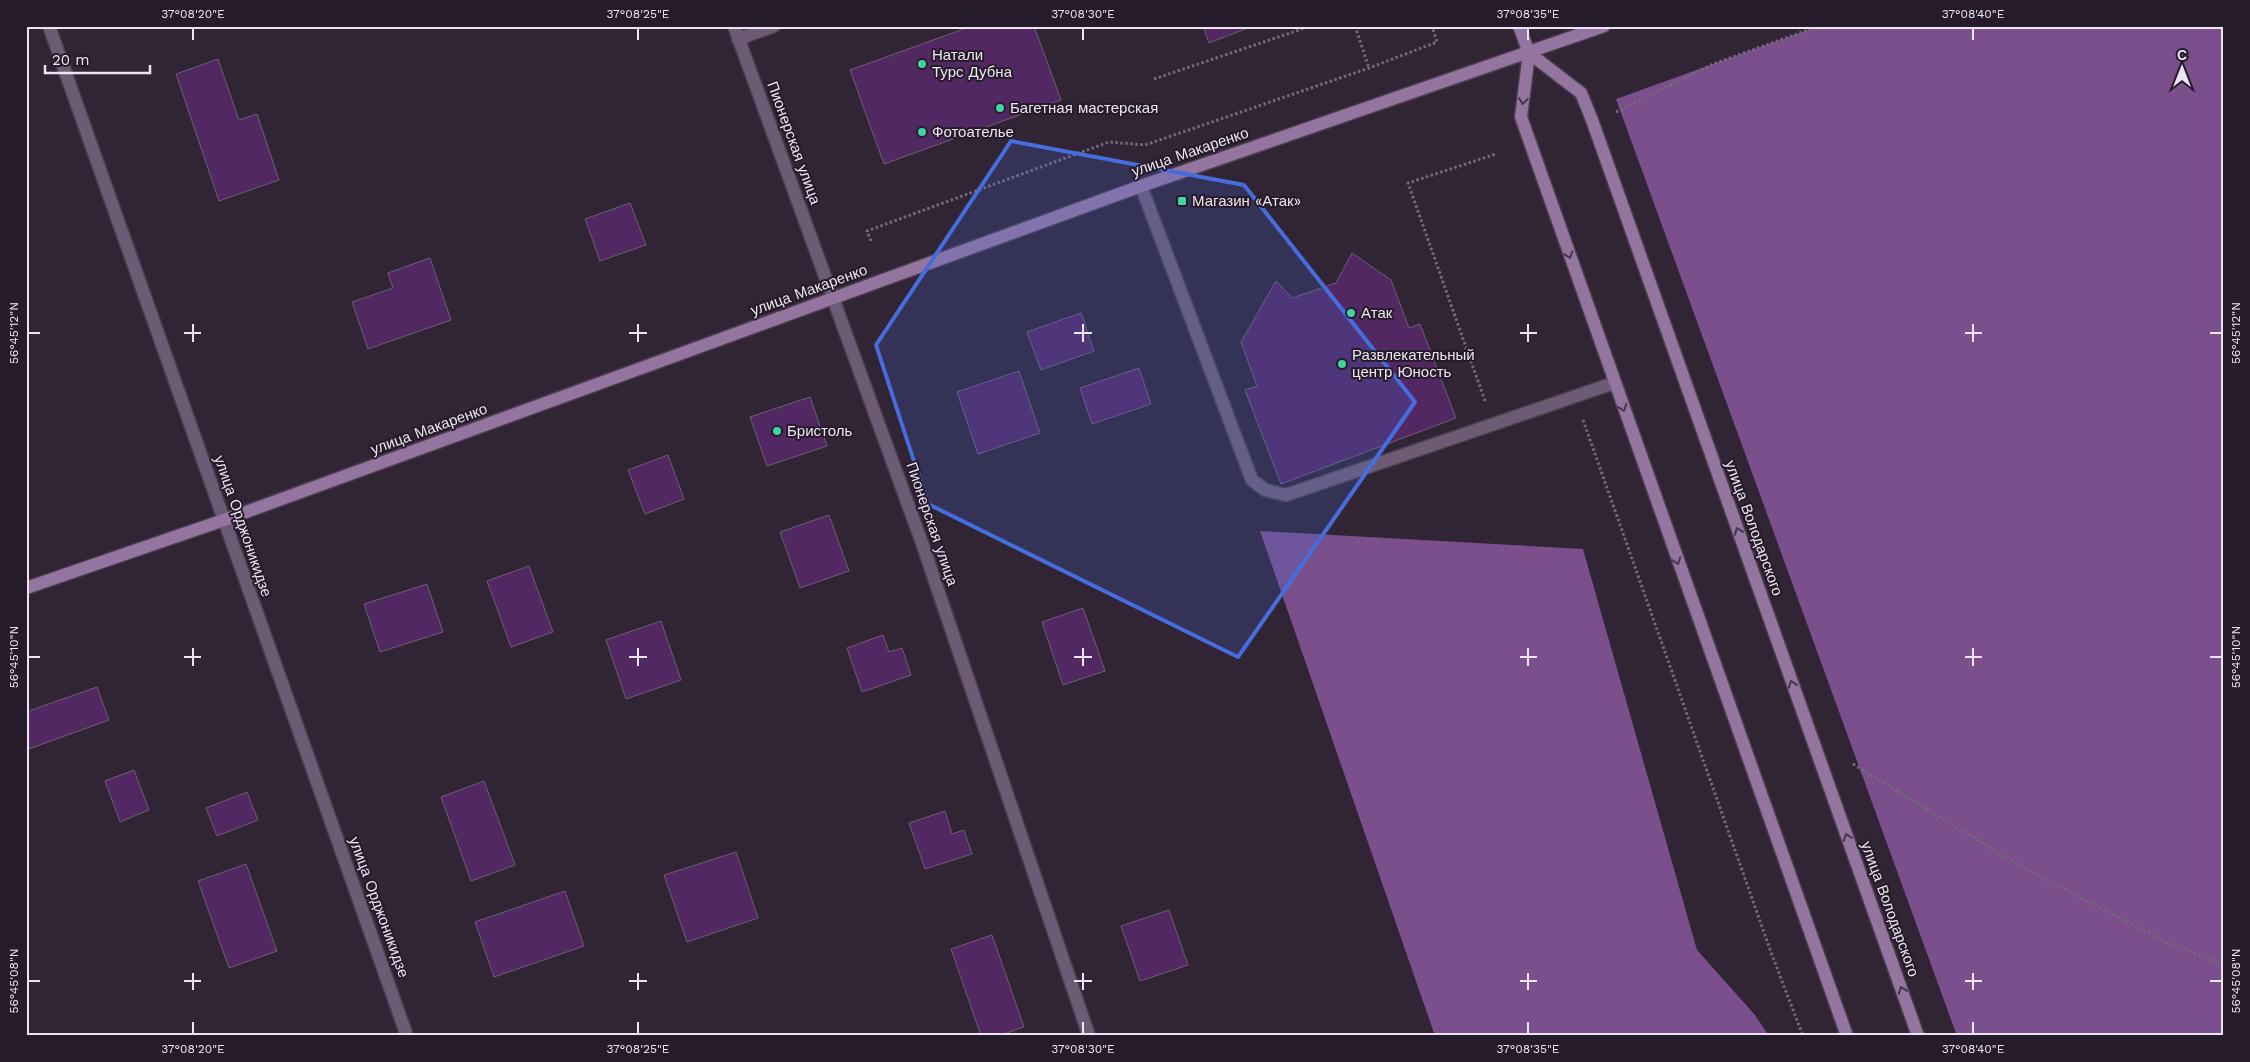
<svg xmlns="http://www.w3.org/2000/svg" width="2250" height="1062" font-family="'Work Sans',sans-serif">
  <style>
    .forest { fill: #7a4f8c }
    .building { fill: #522863; stroke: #6c5e72 }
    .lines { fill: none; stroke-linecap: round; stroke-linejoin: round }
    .lane-casing { stroke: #4a3f4f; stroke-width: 15 }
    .street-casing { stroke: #4a3f4f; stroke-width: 15 }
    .secondary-casing { stroke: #4a3f4f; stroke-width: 15 }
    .path { stroke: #746978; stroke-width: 3; stroke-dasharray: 2.5 2.5; stroke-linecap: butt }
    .lane { stroke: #6d5a75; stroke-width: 12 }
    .street { stroke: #6d5a75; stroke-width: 12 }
    .secondary { stroke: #9375a0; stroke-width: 12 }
    .oneway { stroke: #47364e }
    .marked { fill: #476cdd; fill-opacity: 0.2; stroke: #476cdd; stroke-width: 4; stroke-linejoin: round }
    .ticks { fill: none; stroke: #ede5f1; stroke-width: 2 }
    .poi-dot { fill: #41d4a1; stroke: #261b2b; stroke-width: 2 }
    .labels { text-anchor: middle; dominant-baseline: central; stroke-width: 4; stroke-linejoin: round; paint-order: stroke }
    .poi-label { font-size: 15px; fill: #ede5f1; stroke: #261b2b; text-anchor: start }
    .street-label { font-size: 15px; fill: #ede5f1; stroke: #261b2b }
    .neatline { fill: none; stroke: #ede5f1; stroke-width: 2 }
    .ticks-label { font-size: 12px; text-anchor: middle; fill: #ede5f1 }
  </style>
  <rect width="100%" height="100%" fill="#302435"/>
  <!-- forest -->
  <path class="forest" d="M 1819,26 L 2224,26 L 2224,1036 L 1957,1036 L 1616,99 Z
    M 1260,531 L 1583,549 L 1697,950 L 1755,1015 L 1769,1036 L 1435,1036 Z"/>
  <!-- building -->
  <path class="building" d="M 972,26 L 1034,26 L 1061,100 L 884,164 L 850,70 Z
    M 1203,26 L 1253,26 L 1209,43 Z
    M 218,59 L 239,120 L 257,114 L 279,180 L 219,201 L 176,74 Z
    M 630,203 L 646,245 L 600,261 L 585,219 Z
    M 1352,253 L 1391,280 L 1409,328 L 1420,324 L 1456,418 L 1281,484 L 1245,390 L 1257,386 L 1241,342 L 1276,281 L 1292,298 L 1336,283 Z
    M 430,258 L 451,320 L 368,349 L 352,302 L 393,288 L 388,273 Z
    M 1081,313 L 1094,351 L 1041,370 L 1027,332 Z
    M 1139,368 L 1151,404 L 1092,424 L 1080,388 Z
    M 1019,371 L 1040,433 L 978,454 L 957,392 Z
    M 810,397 L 827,446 L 767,466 L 750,417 Z
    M 668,455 L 684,499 L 645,514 L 628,470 Z
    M 829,515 L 849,571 L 800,588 L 780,532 Z
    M 529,566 L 553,632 L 511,647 L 487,581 Z
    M 427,584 L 443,632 L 380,652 L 364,604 Z
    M 1083,608 L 1105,671 L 1063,685 L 1042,622 Z
    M 661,621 L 681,680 L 626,699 L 606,640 Z
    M 883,635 L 889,652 L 902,648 L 911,675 L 862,692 L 847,648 Z
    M 97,687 L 109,720 L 26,750 L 26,712 Z
    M 134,770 L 149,810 L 120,822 L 105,781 Z
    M 484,781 L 515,865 L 471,881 L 441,797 Z
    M 247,792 L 258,820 L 217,836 L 206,808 Z
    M 945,811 L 952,834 L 964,830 L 972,854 L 925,869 L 909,823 Z
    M 736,852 L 758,918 L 687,942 L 664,875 Z
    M 246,864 L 277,951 L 229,968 L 198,881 Z
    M 565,891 L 584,946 L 494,977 L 475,922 Z
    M 1169,910 L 1188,965 L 1140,981 L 1121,926 Z
    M 992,935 L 1024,1027 L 998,1036 L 981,1036 L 951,949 Z"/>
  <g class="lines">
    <defs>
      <path id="lane" d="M 738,39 L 774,26
        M 1141,186 L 1252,480 L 1265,490 L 1286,495 L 1614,383"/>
      <path id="street" d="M 49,26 L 407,1036
        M 734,26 L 922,543 L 1089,1036"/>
      <path id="secondary" d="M 1519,26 L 1529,53 L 1521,117 L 1847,1036
        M 1529,53 L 1581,93 L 1592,120 L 1918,1036
        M 26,588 L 224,520 L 1141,186 L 1604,26"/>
    </defs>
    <!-- lane casing -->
    <use href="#lane" class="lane-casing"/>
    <!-- street casing -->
    <use href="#street" class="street-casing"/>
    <!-- secondary casing -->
    <use href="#secondary" class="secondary-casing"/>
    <!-- path -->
    <path class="path" d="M 1355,26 L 1369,68
      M 1154,79 L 1311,26
      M 1616,112 L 1713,64 L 1819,26
      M 871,241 L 867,231 L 1109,142 L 1145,145 L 1369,68 L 1437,42 L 1432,26
      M 1485,401 L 1408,183 L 1496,154
      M 1583,420 L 1772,955 L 1803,1036
      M 1853,764 L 2024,868 L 2164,941 L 2224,965"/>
    <!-- lane -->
    <use href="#lane" class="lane"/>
    <!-- street -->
    <use href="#street" class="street"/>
    <!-- secondary -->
    <use href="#secondary" class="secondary"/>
  </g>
  <!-- one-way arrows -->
  <defs><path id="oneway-chevron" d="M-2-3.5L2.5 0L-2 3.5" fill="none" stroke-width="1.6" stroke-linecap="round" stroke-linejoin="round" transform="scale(1.25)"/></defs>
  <g class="oneway">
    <use href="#oneway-chevron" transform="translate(1523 101) rotate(97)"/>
    <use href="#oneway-chevron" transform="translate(1569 255) rotate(71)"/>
    <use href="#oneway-chevron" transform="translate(1623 408) rotate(70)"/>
    <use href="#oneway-chevron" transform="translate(1738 531) rotate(-110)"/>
    <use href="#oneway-chevron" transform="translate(1677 561) rotate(70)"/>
    <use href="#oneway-chevron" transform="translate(1792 684) rotate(-110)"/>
    <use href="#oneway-chevron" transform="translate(1847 837) rotate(-110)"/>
    <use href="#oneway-chevron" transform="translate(1902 990) rotate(-110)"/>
  </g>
  <!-- marked area -->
  <path class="marked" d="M 1011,141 L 1244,185 L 1415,402 L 1238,657 L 928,504 L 876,345 Z"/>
  <!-- ticks -->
  <path class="ticks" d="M 193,28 L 193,40M 638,28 L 638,40M 1083,28 L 1083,40M 1528,28 L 1528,40M 1973,28 L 1973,40M 193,324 L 193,342M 638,324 L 638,342M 1083,324 L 1083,342M 1528,324 L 1528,342M 1973,324 L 1973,342M 28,333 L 40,333M 184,333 L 201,333M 629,333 L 647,333M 1074,333 L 1092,333M 1520,333 L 1537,333M 1965,333 L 1982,333M 2210,333 L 2222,333M 193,648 L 193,666M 638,648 L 638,666M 1083,648 L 1083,666M 1528,648 L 1528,666M 1973,648 L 1973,666M 28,657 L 40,657M 184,657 L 201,657M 629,657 L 647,657M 1074,657 L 1092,657M 1520,657 L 1537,657M 1965,657 L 1982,657M 2210,657 L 2222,657M 193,973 L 193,990M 638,973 L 638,990M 1083,973 L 1083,990M 1528,973 L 1528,990M 1973,973 L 1973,990M 28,981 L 40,981M 184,981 L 201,981M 629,981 L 647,981M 1074,981 L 1092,981M 1520,981 L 1537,981M 1965,981 L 1982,981M 2210,981 L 2222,981M 193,1022 L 193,1034M 638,1022 L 638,1034M 1083,1022 L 1083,1034M 1528,1022 L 1528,1034M 1973,1022 L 1973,1034"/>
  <!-- markers -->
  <g class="poi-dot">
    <circle cx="922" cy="64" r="5"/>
    <circle cx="1000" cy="108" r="5"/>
    <circle cx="922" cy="132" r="5"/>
    <rect x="1177" y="196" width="10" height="10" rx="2.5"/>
    <circle cx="1351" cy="313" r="5"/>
    <circle cx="1342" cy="364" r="5"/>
    <circle cx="777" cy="431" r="5"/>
  </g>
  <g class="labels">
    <!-- poi labels -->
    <g class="poi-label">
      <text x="932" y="55">Натали<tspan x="932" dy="17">Турс Дубна</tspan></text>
      <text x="1010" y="108">Багетная мастерская</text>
      <text x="932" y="132">Фотоателье</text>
      <text x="1192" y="201">Магазин «Атак»</text>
      <text x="1361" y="313">Атак</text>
      <text x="1352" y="355">Развлекательный<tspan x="1352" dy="17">центр Юность</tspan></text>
      <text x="787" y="431">Бристоль</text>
    </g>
    <!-- street labels -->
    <g class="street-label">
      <text transform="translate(794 143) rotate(70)">Пионерская улица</text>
      <text transform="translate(1190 152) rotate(-19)">улица Макаренко</text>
      <text transform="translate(809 290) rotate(-20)">улица Макаренко</text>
      <text transform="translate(429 429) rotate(-20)">улица Макаренко</text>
      <text transform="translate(932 524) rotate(71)">Пионерская улица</text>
      <text transform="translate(243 526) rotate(71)">улица Орджоникидзе</text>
      <text transform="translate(1754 528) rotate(70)">улица Володарского</text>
      <text transform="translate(379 907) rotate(70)">улица Орджоникидзе</text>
      <text transform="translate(1890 909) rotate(70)">улица Володарского</text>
    </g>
  </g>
  <!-- border -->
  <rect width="2250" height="1062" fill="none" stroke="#261b2b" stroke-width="55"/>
  <!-- north arrow -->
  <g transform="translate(2182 68)" stroke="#261b2b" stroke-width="4" paint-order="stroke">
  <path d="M0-4L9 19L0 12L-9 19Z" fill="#ede5f1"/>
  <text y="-8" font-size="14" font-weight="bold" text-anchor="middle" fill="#ede5f1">С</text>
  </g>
  <!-- scale -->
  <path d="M45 65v8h105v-8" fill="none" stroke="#ede5f1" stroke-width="2.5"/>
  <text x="52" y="65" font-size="15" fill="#ede5f1" stroke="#261b2b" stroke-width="4" paint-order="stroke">20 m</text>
  <rect x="28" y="28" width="2194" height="1006" class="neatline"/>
  <g class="ticks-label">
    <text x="193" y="18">37°08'20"E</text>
    <text x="638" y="18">37°08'25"E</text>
    <text x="1083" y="18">37°08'30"E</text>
    <text x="1528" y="18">37°08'35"E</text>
    <text x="1973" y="18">37°08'40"E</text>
    <text transform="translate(14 333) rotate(-90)" y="4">56°45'12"N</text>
    <text transform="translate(2236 333) rotate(-90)" y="4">56°45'12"N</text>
    <text transform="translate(14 657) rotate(-90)" y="4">56°45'10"N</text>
    <text transform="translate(2236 657) rotate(-90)" y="4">56°45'10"N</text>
    <text transform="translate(14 981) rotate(-90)" y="4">56°45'08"N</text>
    <text transform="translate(2236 981) rotate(-90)" y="4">56°45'08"N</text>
    <text x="193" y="1053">37°08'20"E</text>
    <text x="638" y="1053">37°08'25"E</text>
    <text x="1083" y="1053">37°08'30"E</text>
    <text x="1528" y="1053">37°08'35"E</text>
    <text x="1973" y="1053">37°08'40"E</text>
  </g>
</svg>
